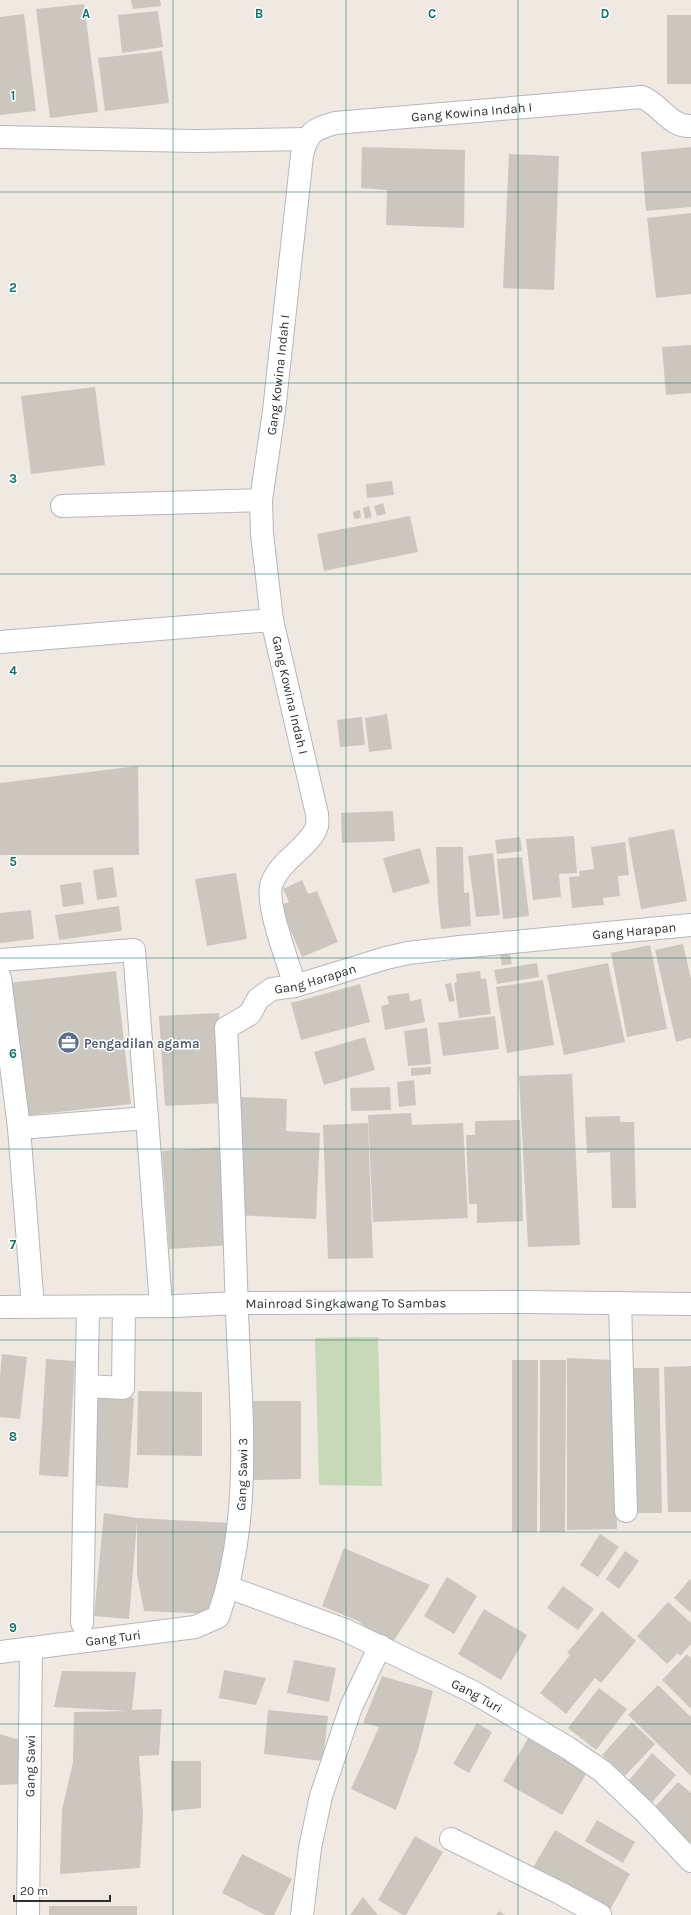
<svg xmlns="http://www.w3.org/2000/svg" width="691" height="1915" font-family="Karla,sans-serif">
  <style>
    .cemetery { fill: #c8d9b8 }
    .building { fill: #cbc7bf }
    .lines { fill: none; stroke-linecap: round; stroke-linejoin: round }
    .minor-casing { stroke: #b4b7c1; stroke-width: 24 }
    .minor { stroke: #fff; stroke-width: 22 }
    .grid { fill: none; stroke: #0f766e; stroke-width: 1; stroke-opacity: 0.55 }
    .labels { text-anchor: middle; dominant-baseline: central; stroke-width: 3; stroke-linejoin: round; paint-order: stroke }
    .street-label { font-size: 13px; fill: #2e2e2e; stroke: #fff }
    .service-label { font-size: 13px; font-weight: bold; fill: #4e5e75; stroke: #fff; text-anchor: start }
    .grid-label { font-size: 13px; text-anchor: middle; font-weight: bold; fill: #0f766e; stroke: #fff; stroke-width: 3; stroke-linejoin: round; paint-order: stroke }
  </style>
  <rect width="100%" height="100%" fill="#efe9e1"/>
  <!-- cemetery -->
  <path class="cemetery" d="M 378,1337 L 382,1486 L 319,1485 L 315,1338 Z"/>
  <!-- building -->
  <path class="building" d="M 131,0 L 160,0 L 161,6 L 133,9 Z
    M 84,4 L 98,112 L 50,118 L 36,9 Z
    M 158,11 L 163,47 L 122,53 L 118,15 Z
    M 24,14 L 36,111 L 0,115 L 0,17 Z
    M 667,15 L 691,15 L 691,84 L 667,84 Z
    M 162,51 L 169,103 L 105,111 L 98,58 Z
    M 362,147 L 465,150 L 464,228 L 386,225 L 387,190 L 361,188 Z
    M 691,147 L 691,207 L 646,211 L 641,152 Z
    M 509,154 L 559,156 L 554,290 L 503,288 Z
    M 691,213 L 691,294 L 656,298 L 647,218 Z
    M 691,345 L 691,393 L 666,395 L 662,347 Z
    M 95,387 L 105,465 L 31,474 L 21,396 Z
    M 392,481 L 394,495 L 367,498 L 366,484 Z
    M 383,503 L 386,514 L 377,516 L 374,506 Z
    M 369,506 L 372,517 L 365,519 L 363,508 Z
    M 360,510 L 361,518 L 354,519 L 353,512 Z
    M 410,516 L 418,552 L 324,571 L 317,534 Z
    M 387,714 L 392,749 L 369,752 L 365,718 Z
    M 362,717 L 365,745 L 340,747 L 337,720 Z
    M 138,766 L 139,855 L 0,855 L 0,783 Z
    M 393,811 L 395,841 L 342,843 L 341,813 Z
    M 674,829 L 687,901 L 641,909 L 628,838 Z
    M 574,836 L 577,873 L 559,874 L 561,897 L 533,900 L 526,839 Z
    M 520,837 L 522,851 L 497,854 L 495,840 Z
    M 625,842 L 629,875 L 618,876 L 620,896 L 603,898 L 604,905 L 572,908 L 569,877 L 580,876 L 579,871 L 594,869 L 591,847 Z
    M 436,847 L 463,847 L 464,893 L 469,892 L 471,926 L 441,929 L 438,901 Z
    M 420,848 L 430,883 L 393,893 L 383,858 Z
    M 493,853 L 500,915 L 476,917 L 468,856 Z
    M 522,857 L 529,916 L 503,919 L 497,859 Z
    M 113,867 L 117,897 L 97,900 L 93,870 Z
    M 236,873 L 247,939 L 207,946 L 195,879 Z
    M 302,880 L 308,894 L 317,891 L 338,942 L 302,957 L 280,905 L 289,902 L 283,889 Z
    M 81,882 L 84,904 L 63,907 L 60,885 Z
    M 119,906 L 122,931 L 59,940 L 55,915 Z
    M 31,910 L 34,939 L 0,943 L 0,913 Z
    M 683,944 L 691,979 L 691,1038 L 676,1042 L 655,950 Z
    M 650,945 L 667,1029 L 627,1037 L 611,953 Z
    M 509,949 L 512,964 L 502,965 L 499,950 Z
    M 537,963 L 539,977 L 497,984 L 494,970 Z
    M 608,963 L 625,1042 L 564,1055 L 547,975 Z
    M 116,971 L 131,1104 L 22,1116 L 8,983 Z
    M 480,971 L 481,979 L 486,978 L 491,1014 L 459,1018 L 454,983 L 457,982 L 456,974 Z
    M 543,980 L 554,1045 L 507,1053 L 496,987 Z
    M 451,983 L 455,1001 L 449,1002 L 445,984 Z
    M 360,984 L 370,1022 L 301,1040 L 291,1003 Z
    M 409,993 L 410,1001 L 421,999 L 425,1022 L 385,1030 L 381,1006 L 389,1004 L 387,996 Z
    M 219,1013 L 225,1103 L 165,1106 L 159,1016 Z
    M 495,1016 L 499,1049 L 443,1056 L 438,1023 Z
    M 427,1028 L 431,1064 L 408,1066 L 404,1031 Z
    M 365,1037 L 375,1070 L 324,1085 L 314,1052 Z
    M 431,1067 L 431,1074 L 411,1076 L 411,1068 Z
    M 572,1074 L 580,1245 L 528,1247 L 519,1076 Z
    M 414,1080 L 416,1105 L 399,1107 L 397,1082 Z
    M 390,1087 L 391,1110 L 351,1111 L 350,1088 Z
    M 241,1097 L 287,1099 L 286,1131 L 320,1133 L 316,1219 L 236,1215 Z
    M 411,1113 L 412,1125 L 463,1123 L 468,1218 L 373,1222 L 368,1115 Z
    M 620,1116 L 620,1122 L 634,1122 L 636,1208 L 612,1208 L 610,1152 L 587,1153 L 585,1117 Z
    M 520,1120 L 523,1221 L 477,1223 L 477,1204 L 469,1204 L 466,1135 L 475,1135 L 475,1121 Z
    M 368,1123 L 373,1258 L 328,1259 L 323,1125 Z
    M 224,1147 L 231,1245 L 169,1249 L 162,1151 Z
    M 2,1354 L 27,1357 L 20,1419 L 0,1417 L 0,1377 Z
    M 567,1358 L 613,1360 L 617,1529 L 567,1530 Z
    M 46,1359 L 75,1361 L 68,1477 L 39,1475 Z
    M 512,1360 L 538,1360 L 537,1532 L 512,1532 Z
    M 540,1360 L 566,1360 L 565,1532 L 540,1532 Z
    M 691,1366 L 691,1512 L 668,1512 L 664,1367 Z
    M 627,1368 L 659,1368 L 662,1513 L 630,1513 Z
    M 138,1391 L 202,1392 L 202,1456 L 137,1455 Z
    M 93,1395 L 134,1398 L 128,1488 L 88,1485 Z
    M 249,1401 L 301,1401 L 301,1479 L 249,1480 Z
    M 104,1513 L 137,1518 L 229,1523 L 226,1573 L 210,1614 L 144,1611 L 137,1575 L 137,1522 L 129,1619 L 94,1616 Z
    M 600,1534 L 619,1547 L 598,1577 L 580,1565 Z
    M 344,1548 L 430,1585 L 389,1648 L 358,1621 L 322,1606 Z
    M 625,1551 L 639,1561 L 619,1589 L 606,1579 Z
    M 447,1577 L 477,1596 L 454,1634 L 424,1616 Z
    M 690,1579 L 691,1580 L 691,1613 L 674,1598 Z
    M 563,1586 L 594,1609 L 578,1630 L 547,1608 Z
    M 668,1602 L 691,1623 L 691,1644 L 680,1656 L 678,1653 L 667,1664 L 637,1636 Z
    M 484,1609 L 527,1635 L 501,1680 L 458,1654 Z
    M 602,1611 L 636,1641 L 601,1683 L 595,1678 L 566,1714 L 540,1693 L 570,1655 L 567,1653 Z
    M 687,1654 L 691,1658 L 691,1709 L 662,1680 Z
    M 294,1660 L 336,1668 L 329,1702 L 287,1693 Z
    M 224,1670 L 266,1678 L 256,1705 L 219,1698 Z
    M 62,1671 L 136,1672 L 132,1710 L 162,1709 L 159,1755 L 139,1756 L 143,1814 L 140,1868 L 60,1874 L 62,1810 L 73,1762 L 74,1712 L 128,1711 L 54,1707 Z
    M 382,1676 L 433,1691 L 418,1750 L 396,1810 L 351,1789 L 379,1727 L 363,1723 Z
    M 658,1685 L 691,1717 L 691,1776 L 628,1715 Z
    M 599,1688 L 627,1709 L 596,1750 L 568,1728 Z
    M 268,1710 L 328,1716 L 323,1761 L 264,1754 Z
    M 632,1722 L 655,1744 L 625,1776 L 602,1755 Z
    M 477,1723 L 492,1732 L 469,1773 L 453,1764 Z
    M 0,1734 L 23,1741 L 19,1784 L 0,1785 Z
    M 530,1735 L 589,1769 L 562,1815 L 503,1781 Z
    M 652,1753 L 676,1775 L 648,1807 L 624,1786 Z
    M 171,1761 L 201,1761 L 201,1808 L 171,1811 Z
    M 678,1782 L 691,1793 L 691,1846 L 651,1811 Z
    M 597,1820 L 635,1842 L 623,1863 L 585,1841 Z
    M 555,1830 L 630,1874 L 607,1915 L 531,1871 Z
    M 415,1836 L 443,1852 L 406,1915 L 403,1915 L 378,1900 Z
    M 242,1854 L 292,1879 L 274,1915 L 265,1915 L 222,1893 Z
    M 363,1897 L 378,1915 L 350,1915 Z
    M 49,1906 L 137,1906 L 137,1915 L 49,1915 Z
    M 499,1911 L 505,1915 L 496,1915 Z"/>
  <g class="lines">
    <defs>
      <g id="minor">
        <path d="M 1,137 L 195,141 L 306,139"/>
        <path d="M 62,506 L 261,500"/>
        <path d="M 0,642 L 272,620"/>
        <path d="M 0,960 L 134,950 L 147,1118"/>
        <path d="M 0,978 L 19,1128"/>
        <path id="s1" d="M 295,986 C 289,964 264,902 272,883 C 280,860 312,845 317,826 C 318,822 317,817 317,814 L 272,620 L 262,534 L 261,500 L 274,411 L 302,155 C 308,132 312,130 335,123 L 642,97 C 660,104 671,128 691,126"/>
        <path d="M 620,1303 L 626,1511"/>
        <path id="s2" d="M 0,1307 L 176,1306 L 237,1303 L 525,1302 L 691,1304"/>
        <path d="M 33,1307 L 19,1128 L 147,1118 L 161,1306"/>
        <path d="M 87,1386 L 123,1388 L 124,1307"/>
        <path id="s3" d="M 228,1587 L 345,1630 L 473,1692 L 568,1748 L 602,1771 L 645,1812 L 691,1861"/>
        <path d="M 82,1623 L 88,1307"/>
        <path id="s4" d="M 0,1652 L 195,1627 L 218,1617 C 253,1520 241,1414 237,1312 C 234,1217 231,1123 226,1028 L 250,1014 L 258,999 L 272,989 L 295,986 L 386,958 L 408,953 L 460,947 L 691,925"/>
        <path d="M 451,1839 L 560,1893 L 600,1915"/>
        <path id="s5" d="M 28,1915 L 31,1648"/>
        <path d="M 302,1915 L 310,1848 L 321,1796 L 351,1707 L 380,1646"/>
      </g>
    </defs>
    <!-- minor casing -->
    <use href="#minor" class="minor-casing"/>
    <!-- minor -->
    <use href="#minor" class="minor"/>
  </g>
  <!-- grid -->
  <path class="grid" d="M 173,0 L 173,1915M 346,0 L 346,1915M 518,0 L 518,1915M 0,192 L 691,192M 0,383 L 691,383M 0,574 L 691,574M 0,766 L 691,766M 0,958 L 691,958M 0,1149 L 691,1149M 0,1340 L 691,1340M 0,1532 L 691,1532M 0,1724 L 691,1724"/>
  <!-- icons -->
  <defs>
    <symbol id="office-disc" viewBox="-11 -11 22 22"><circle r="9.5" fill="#5c6f8a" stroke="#fff"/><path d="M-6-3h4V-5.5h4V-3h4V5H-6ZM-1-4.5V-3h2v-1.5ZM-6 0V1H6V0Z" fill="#fff"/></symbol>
  </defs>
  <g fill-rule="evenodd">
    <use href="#office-disc" x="56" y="1030" width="25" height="25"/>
  </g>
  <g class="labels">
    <!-- street labels -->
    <g class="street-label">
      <text stroke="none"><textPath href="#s1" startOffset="1046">Gang Kowina Indah I</textPath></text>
      <text stroke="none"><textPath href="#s1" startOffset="638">Gang Kowina Indah I</textPath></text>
      <text transform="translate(290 695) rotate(77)">Gang Kowina Indah I</text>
      <text stroke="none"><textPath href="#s4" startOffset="1244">Gang Harapan</textPath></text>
      <text stroke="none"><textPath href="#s4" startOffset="920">Gang Harapan</textPath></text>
      <text stroke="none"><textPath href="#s2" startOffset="346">Mainroad Singkawang To Sambas</textPath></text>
      <text stroke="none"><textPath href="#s4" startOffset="367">Gang Sawi 3</textPath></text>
      <text stroke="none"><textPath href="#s4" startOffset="114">Gang Turi</textPath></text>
      <text stroke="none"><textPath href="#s3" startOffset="272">Gang Turi</textPath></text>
      <text stroke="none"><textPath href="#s5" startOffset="149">Gang Sawi</textPath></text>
    </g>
    <!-- service labels -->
    <g class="service-label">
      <text x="84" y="1043">Pengadilan agama</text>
    </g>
  </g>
  <g class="grid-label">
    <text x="86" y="18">A</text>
    <text x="259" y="18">B</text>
    <text x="432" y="18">C</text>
    <text x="605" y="18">D</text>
    <text x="13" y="100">1</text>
    <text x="13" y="292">2</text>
    <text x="13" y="483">3</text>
    <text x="13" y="675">4</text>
    <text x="13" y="866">5</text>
    <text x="13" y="1058">6</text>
    <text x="13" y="1249">7</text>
    <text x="13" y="1441">8</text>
    <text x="13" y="1632">9</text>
  </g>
  <!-- scale -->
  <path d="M14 1895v6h96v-6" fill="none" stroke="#2e2e2e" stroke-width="2"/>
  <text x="20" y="1895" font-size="12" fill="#2e2e2e" stroke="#ffffff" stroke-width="3" paint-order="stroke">20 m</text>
</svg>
